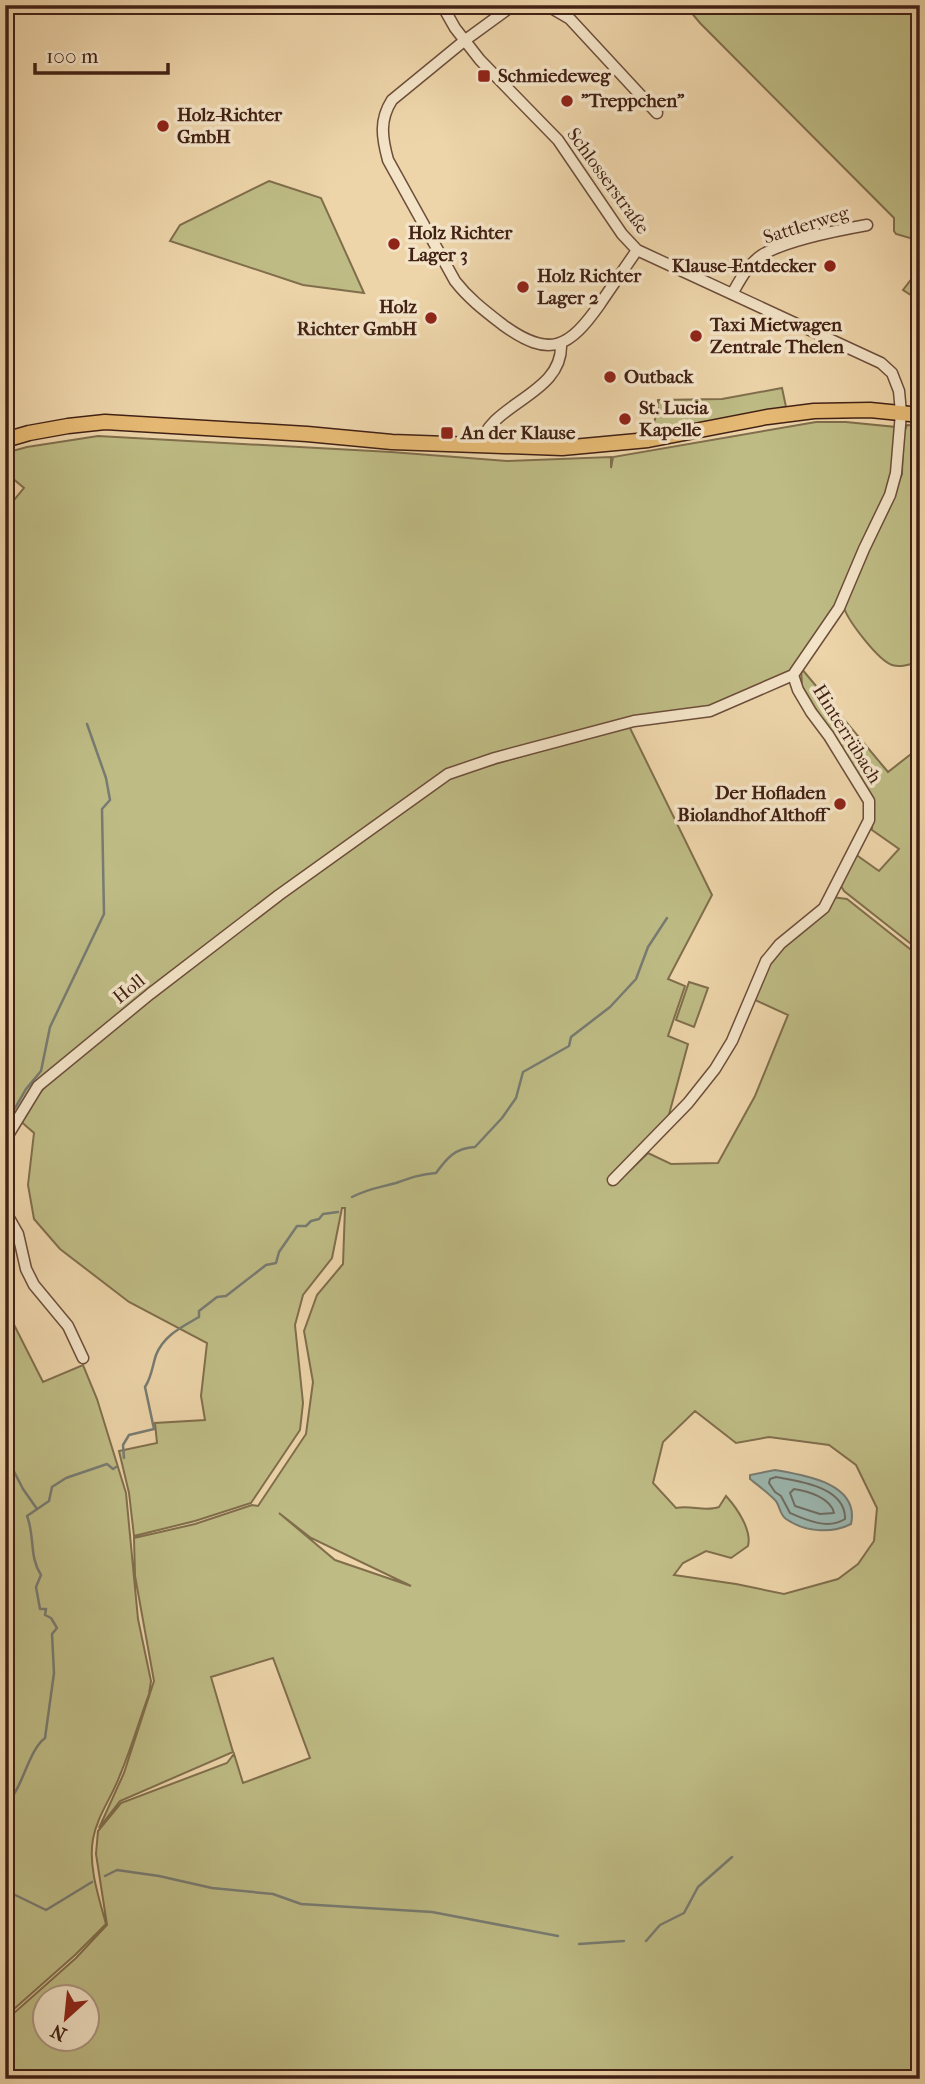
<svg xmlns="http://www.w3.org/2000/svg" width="925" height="2084" font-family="'IM FELL French Canon',serif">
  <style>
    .green { fill: #bebb84; stroke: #806e4c; stroke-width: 2; fill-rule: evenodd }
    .water { fill: #9bb7b0; stroke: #777b72; stroke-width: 2 }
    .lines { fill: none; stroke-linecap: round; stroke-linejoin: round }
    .shore { stroke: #6e6c62; stroke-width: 2 }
    .stream { stroke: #777b72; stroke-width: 2.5 }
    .minor-casing { stroke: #6d4e3a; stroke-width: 13 }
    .major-casing { stroke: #422115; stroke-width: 17 }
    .minor { stroke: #f3e3c7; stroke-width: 10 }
    .major { stroke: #e6ba74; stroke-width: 14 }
    .poi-dot { fill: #8f2418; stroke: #f3e3c7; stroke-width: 2.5 }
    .labels { text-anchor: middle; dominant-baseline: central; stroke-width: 7; stroke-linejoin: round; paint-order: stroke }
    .poi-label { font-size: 19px; font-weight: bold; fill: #422115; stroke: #f3e3c7; text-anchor: start }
    .street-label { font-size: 19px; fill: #422115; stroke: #f3e3c7 }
  </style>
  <rect width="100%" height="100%" fill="#edd4a9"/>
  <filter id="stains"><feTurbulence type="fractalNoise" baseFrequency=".00286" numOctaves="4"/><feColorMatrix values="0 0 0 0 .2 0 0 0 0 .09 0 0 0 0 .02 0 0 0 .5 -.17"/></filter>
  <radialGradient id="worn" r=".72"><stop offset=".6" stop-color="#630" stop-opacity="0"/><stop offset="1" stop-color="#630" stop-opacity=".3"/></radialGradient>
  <!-- green -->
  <path class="green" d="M 685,5 L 920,5 L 920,241 L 896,234 L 894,231 L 894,218 L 700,23 Z
    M 269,181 L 321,198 L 364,293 L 303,285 L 170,241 L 180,225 Z
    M 920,268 L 920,301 L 903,290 Z
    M 782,388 L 786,407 L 650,434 L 658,410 L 658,400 L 722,399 Z
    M 816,422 L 846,422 L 896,427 L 896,449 L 887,495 L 838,606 L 792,673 L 710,709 L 671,715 L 445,772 L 36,1082 L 11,1124 L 5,1120 L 5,511 L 24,488 L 5,472 L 5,453 L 27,447 L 98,436 L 391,452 L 507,461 L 611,457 L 611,468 L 613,457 Z
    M 907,425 L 920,426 L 920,661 C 911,664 901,668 892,665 C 878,660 849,622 844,608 L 902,474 L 903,435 Z
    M 801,668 L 888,772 L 920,747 L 920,951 L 844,891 L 841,886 L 855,854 L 879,871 L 899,849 L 872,830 L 871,801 L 802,686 Z
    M 629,726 L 712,895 L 668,979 L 685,986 L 668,1036 L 688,1044 L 667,1122 L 623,1177 L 648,1153 L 671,1164 L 718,1163 L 755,1096 L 788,1015 L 753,999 L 770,962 L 782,945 L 832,897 L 847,899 L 920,957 L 920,2079 L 911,2079 L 909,2074 L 901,2079 L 242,2079 L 243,2077 L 239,2079 L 5,2079 L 5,2021 L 76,1958 L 107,1925 L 96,1854 L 98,1831 L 121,1803 L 227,1763 L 234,1754 L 243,1783 L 310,1758 L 273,1658 L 211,1677 L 233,1752 L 120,1801 L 99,1828 L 124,1773 L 154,1681 L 135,1576 L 134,1538 L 195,1524 L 252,1505 L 258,1506 L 306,1434 L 313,1382 L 304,1331 L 317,1295 L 343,1264 L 345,1208 L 342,1208 L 332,1258 L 303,1295 L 295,1325 L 303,1403 L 300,1430 L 251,1503 L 195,1521 L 134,1536 L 129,1493 L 119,1451 L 157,1443 L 155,1423 L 205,1420 L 201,1396 L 207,1343 L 129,1302 L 60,1249 L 34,1219 L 28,1185 L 34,1133 L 18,1119 L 48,1083 L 182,971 L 449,777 ZM 695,1411 L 736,1443 L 769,1437 L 829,1445 L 856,1465 L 877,1508 L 874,1541 L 858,1564 L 838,1579 L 784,1594 L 736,1584 L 674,1575 L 683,1563 L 706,1551 L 731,1558 L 748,1546 C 752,1530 737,1508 726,1496 L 719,1507 C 705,1512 691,1505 676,1508 L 653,1483 L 663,1442 ZM 279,1513 L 311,1538 L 411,1586 L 335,1560 ZM 46,1996 L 88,1996 L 88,2038 L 46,2038 Z
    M 689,982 L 708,988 L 694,1027 L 676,1020 Z
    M 5,1307 L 43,1382 L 83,1365 L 97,1399 L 126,1493 L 138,1619 L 151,1681 L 149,1694 C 139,1721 131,1749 120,1775 C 112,1797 97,1816 93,1839 C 88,1866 99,1898 106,1924 L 75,1955 L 5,2017 Z"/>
  <!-- water -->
  <path class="water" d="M 775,1470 C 804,1475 860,1483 851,1524 C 831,1534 805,1532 786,1519 C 779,1514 780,1505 775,1500 C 767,1492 759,1486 750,1479 L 750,1475 Z"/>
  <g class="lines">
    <!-- shore -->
    <path class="shore" d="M 776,1477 C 799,1481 846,1487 845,1519 C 828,1530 806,1520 790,1513 L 781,1496 L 775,1492 L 769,1483 L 770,1479 Z
      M 794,1489 C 808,1491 831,1498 834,1513 L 820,1514 L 795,1506 L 790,1493 Z"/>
    <!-- stream -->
    <path class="stream" d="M 11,1115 L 26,1089 L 41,1071 L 50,1027 L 104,914 L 102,809 L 110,800 L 106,778 L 87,724
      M 352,1197 C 370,1188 378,1188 396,1183 C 410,1178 421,1174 436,1173 C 447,1158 455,1148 475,1147 L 502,1118 L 516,1098 L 523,1072 L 569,1046 L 571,1037 L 610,1007 L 636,979 L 648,947 L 667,918
      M 5,1454 L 23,1489 L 37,1509
      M 124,1458 L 123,1445 L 129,1435 L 154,1429 L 145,1387 C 152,1376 152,1367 156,1355 C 164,1335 182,1327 199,1317 L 199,1311 L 217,1297 L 226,1296 L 266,1265 L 276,1263 L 279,1252 L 297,1226 L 306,1226 L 311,1221 L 319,1219 L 323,1214 L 338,1212
      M 5,1805 C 24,1788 27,1752 45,1738 L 54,1673 L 52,1634 L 57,1628 L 51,1618 L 45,1615 L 46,1609 L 40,1609 L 36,1587 L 41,1575 C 29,1557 35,1536 27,1516 L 49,1501 L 52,1487 L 66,1478 L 107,1464 L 113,1469 L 116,1467
      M 105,1876 L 117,1870 L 159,1876 L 212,1888 L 273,1894 L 301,1904 L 432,1912 L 558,1936
      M 5,1890 L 46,1910 L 92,1882
      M 646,1941 L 660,1925 L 684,1913 L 698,1887 L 732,1857
      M 579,1944 L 624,1941"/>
    <defs>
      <path id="minor" d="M 442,5 L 455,28 L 480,60 L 558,140 L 622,234 L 637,250 L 881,363 L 892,373 L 899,391 L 901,413 L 896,473 L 890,495 L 864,549 L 839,608 L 793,675 L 798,690 L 811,712 L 829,736 L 869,801 L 869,820 L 824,908 L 780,944 L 766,961 L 732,1041 L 715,1069 L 688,1103 L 613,1180
        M 517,5 L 512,6 L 464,41 L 392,100 C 379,120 382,138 388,160 L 455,281 C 469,299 485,311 503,325 C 550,359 569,348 600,304 C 612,286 625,268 637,250
        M 546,5 L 570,19 L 657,113
        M 732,294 C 740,280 748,264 762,255 C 786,240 839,230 867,225
        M 480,446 C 490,402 564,395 561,343
        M 5,1140 L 38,1086 L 150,994 L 279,895 L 448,774 L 495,758 L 634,721 L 710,711 L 793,675
        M 5,1211 L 18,1234 L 26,1269 L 34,1285 L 68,1326 L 83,1358"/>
      <path id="major" d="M 5,440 L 29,433 L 68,426 L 105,422 L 307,434 L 392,442 L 562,448 L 648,440 L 767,417 L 814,411 L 870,410 L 920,415"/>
    </defs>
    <!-- minor casing -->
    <use href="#minor" class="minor-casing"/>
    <!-- major casing -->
    <use href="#major" class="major-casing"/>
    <!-- minor -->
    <use href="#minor" class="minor"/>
    <!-- major -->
    <use href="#major" class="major"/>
  </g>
  <!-- markers -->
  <g class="poi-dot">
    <rect x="477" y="69" width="14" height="14" rx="3.5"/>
    <circle cx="567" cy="101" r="7"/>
    <circle cx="163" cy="126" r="7"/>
    <circle cx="394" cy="244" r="7"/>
    <circle cx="830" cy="266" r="7"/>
    <circle cx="523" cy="287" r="7"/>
    <circle cx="431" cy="318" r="7"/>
    <circle cx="696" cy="336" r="7"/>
    <circle cx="610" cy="377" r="7"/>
    <circle cx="625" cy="419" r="7"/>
    <rect x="440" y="426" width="14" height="14" rx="3.5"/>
    <circle cx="840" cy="804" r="7"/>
  </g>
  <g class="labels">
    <!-- poi labels -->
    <g class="poi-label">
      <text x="498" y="76">Schmiedeweg</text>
      <text x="581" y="101">"Treppchen"</text>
      <text x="177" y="115">Holz-Richter<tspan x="177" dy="22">GmbH</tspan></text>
      <text x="408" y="233">Holz Richter<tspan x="408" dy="22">Lager 3</tspan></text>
      <text x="816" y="266" text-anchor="end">Klause-Entdecker</text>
      <text x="537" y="276">Holz Richter<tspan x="537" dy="22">Lager 2</tspan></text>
      <text x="417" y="307" text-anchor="end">Holz<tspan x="417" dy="22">Richter GmbH</tspan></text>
      <text x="710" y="325">Taxi Mietwagen<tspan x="710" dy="22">Zentrale Thelen</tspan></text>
      <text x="624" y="377">Outback</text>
      <text x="639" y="408">St. Lucia<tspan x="639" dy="22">Kapelle</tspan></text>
      <text x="461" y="433">An der Klause</text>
      <text x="826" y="793" text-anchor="end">Der Hofladen<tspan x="826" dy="22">Biolandhof Althoff</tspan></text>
    </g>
    <!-- street labels -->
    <g class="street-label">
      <text transform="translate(608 181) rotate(54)">Schlosserstraße</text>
      <text transform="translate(806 225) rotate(-17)">Sattlerweg</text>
      <text transform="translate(847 734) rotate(58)">Hinterrübach</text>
      <text transform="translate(129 989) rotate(-39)">Holl</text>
    </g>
  </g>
  <!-- margin -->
  <rect width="925" height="2084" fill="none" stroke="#edd4a9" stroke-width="28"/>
  <rect x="7" y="7" width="911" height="2070" fill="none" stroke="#422115" stroke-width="3.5"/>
  <rect x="14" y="14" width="897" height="2056" fill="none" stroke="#422115" stroke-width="2"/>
  <!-- north arrow -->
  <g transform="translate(66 2018) rotate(207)"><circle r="33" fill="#f3e3c7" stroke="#ac9580" stroke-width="2"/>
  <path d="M0-5L12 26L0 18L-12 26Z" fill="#8f2418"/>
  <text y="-10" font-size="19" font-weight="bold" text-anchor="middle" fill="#422115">N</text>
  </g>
  <!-- scale -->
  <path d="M35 63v10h133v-10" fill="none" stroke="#422115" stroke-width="3.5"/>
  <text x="46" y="63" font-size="21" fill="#422115" stroke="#f3e3c7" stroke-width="5" paint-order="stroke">100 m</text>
  <rect width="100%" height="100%" filter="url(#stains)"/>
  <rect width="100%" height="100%" fill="url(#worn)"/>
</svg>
